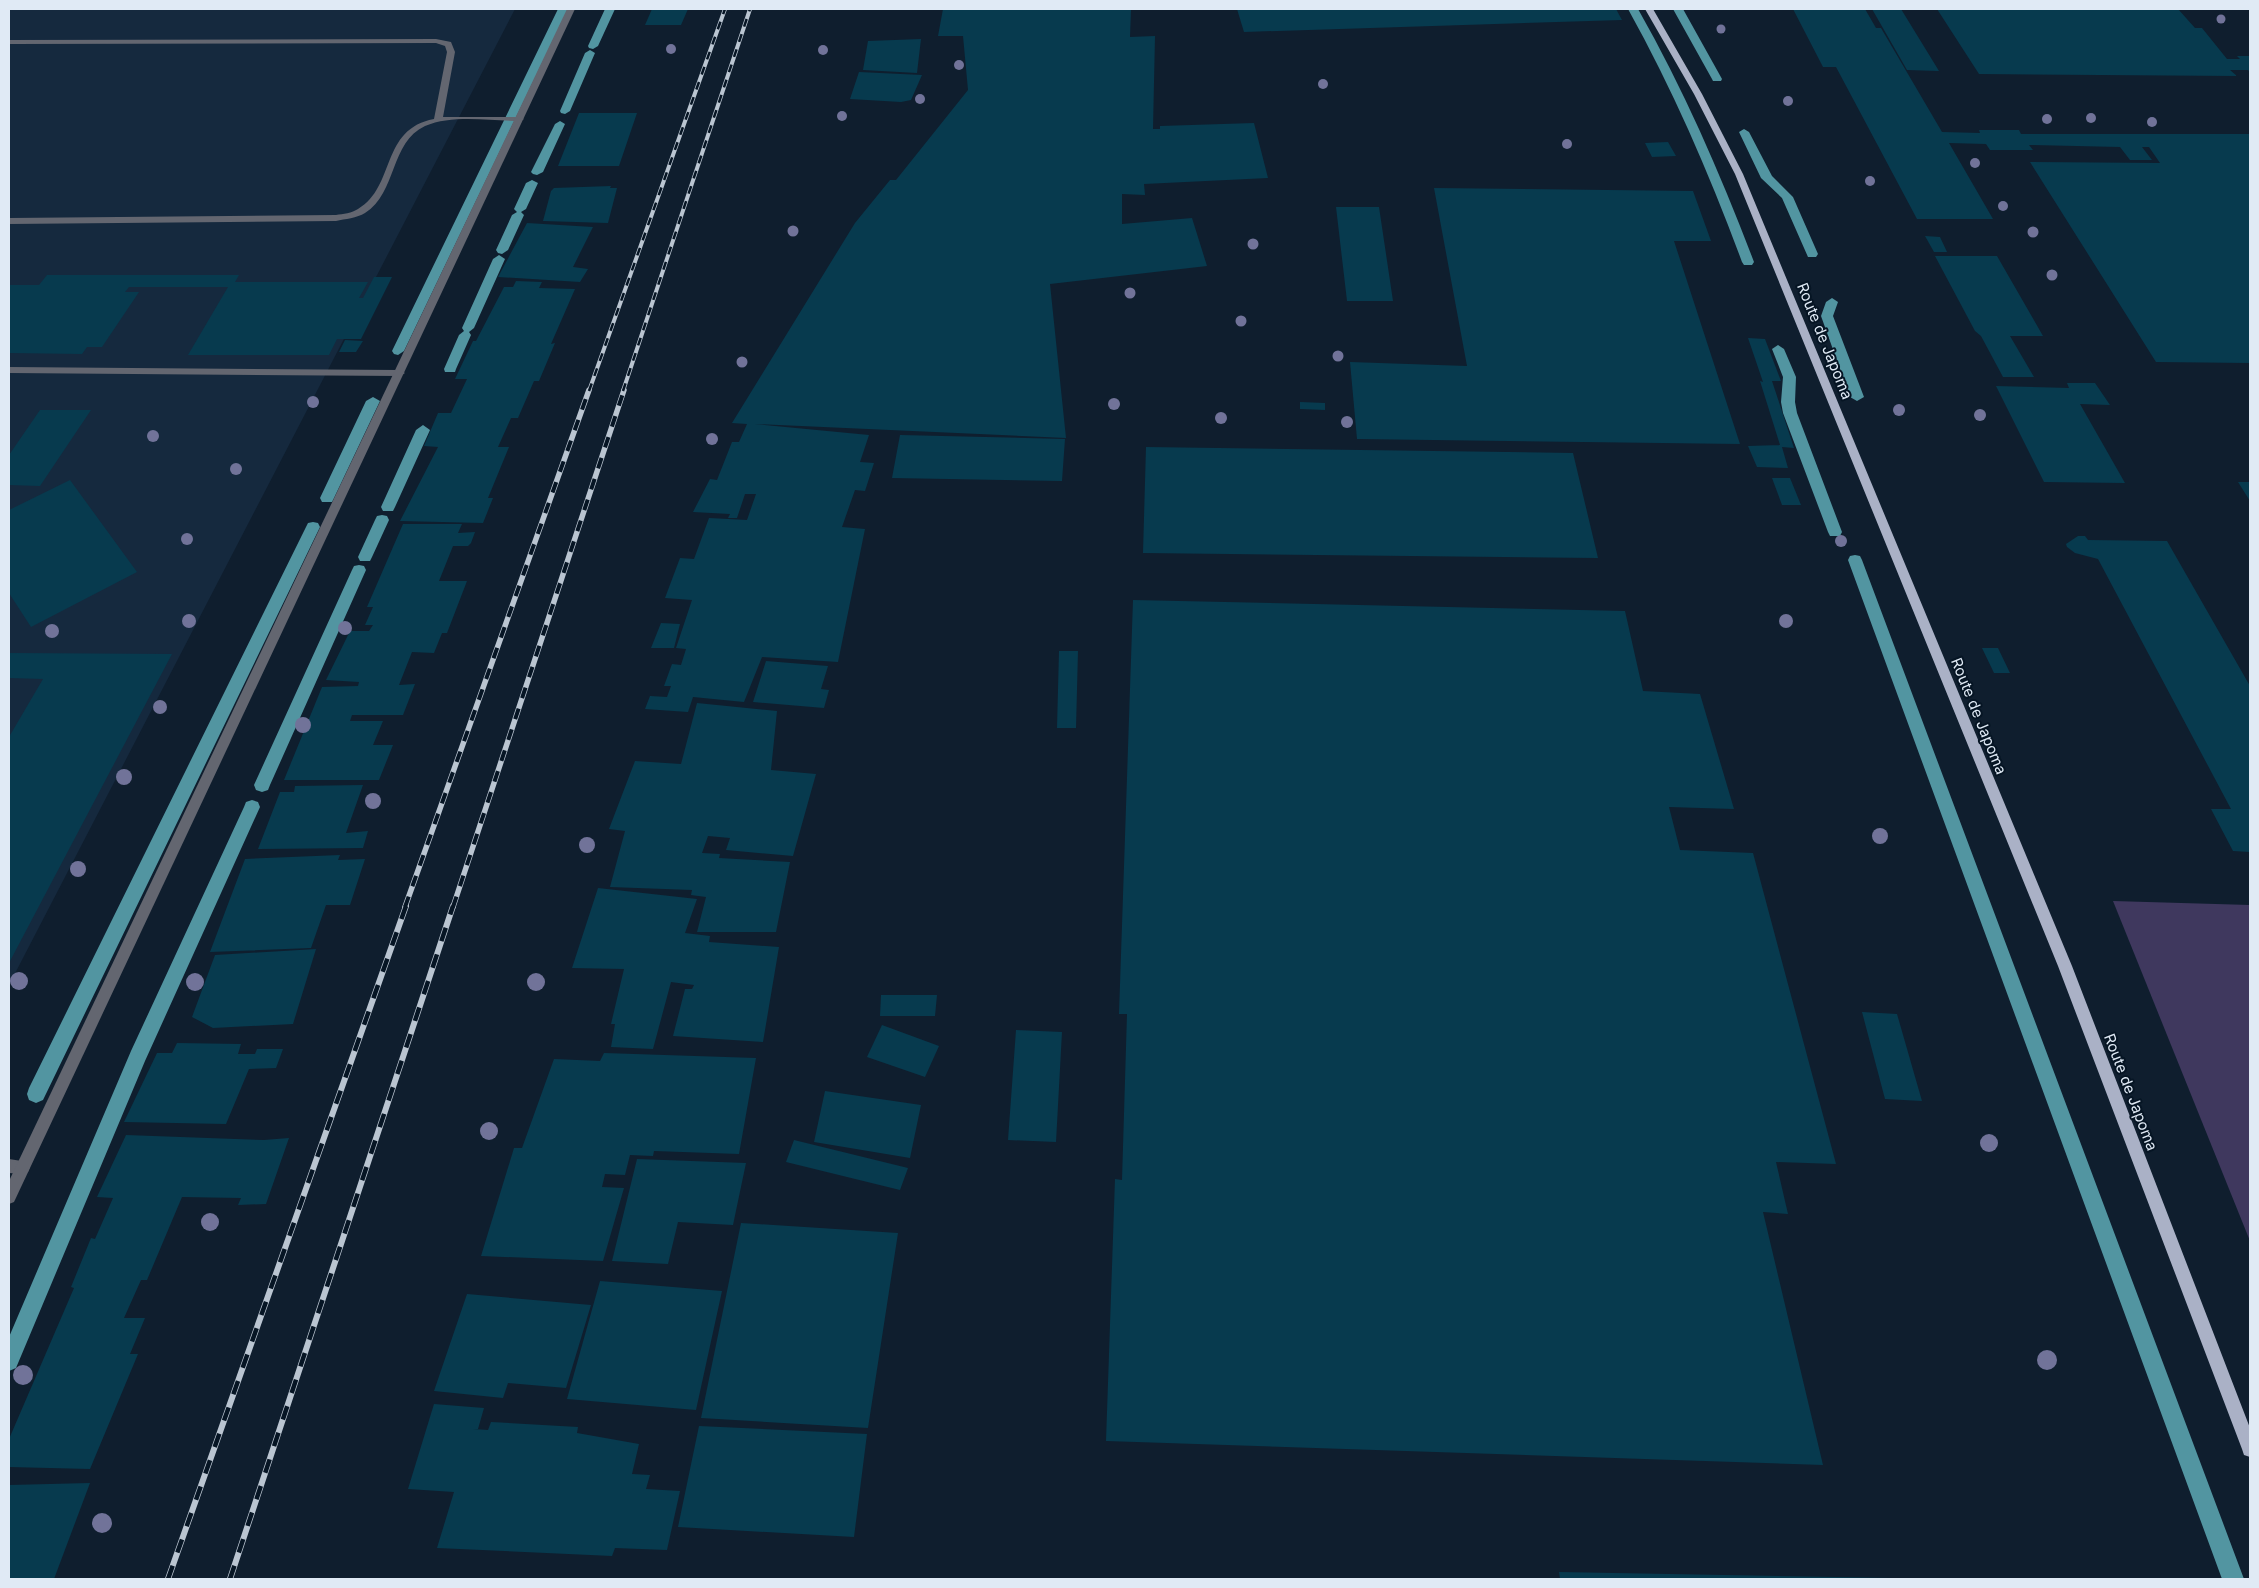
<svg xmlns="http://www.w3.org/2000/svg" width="2259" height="1588" font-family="Inter,sans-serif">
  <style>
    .built { fill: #15293e }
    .green { fill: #3f385e }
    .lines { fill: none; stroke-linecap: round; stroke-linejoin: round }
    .stream { fill: #5295a1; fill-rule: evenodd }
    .building { fill: #073a4e }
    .service { fill: #636670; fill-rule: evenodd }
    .minor { fill: #636670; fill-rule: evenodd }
    .primary { fill: #aab1c6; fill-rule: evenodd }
    .rail-far2-casing { stroke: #bac5d1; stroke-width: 4 }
    .rail-far1-casing { stroke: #bac5d1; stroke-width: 5.5 }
    .rail-casing { stroke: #bac5d1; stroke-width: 6 }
    .rail-far2 { stroke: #061524; stroke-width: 2.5; stroke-dasharray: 8; stroke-linecap: butt }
    .rail-far1 { stroke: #061524; stroke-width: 4; stroke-dasharray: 11; stroke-linecap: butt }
    .rail { stroke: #061524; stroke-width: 4.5; stroke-dasharray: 14; stroke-linecap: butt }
    .tree { fill: #717399 }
    .labels { text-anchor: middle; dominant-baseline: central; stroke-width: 4; stroke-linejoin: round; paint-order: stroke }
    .street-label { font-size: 15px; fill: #e0eaf5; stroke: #061524 }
  </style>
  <rect width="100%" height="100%" fill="#0f1e2e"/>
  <!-- built -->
  <path class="built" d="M 9,9 L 515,9 L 9,985 Z"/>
  <!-- green -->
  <path class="green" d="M 2113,901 L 2250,905 L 2250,1241 Z"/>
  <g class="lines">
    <!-- stream -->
    <path class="stream" d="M 558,9 L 568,9 L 404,351 L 398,355 L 394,354 L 392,351 Z
      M 605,9 L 615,9 L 598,46 L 593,49 L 589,48 L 588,46 Z
      M 1628,9 L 1638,9 C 1684,90 1721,175 1754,262 L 1752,265 L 1744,265 L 1742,262 C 1710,175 1673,90 1628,9 Z
      M 1673,9 L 1683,9 L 1722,79 L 1721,81 L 1713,81 L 1712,79 Z
      M 590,50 L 595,53 L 570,111 L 565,114 L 561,113 L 560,111 L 585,53 Z
      M 560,121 L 565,124 L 543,172 L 537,175 L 533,174 L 531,172 L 555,124 Z
      M 1744,129 L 1749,132 L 1772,176 L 1793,197 L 1818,254 L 1816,257 L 1808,257 L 1782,198 L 1761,178 L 1739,132 Z
      M 532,180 L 538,183 L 526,209 L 521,212 L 524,215 L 508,250 L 502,254 L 498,253 L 496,250 L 512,215 L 517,212 L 514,209 L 526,183 Z
      M 499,255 L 505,259 L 474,328 L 469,332 L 471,335 L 456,369 L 455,372 L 445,372 L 444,369 L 459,335 L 464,331 L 462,328 L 493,259 Z
      M 1832,298 L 1838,302 L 1833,316 L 1864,397 L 1857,401 L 1850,397 L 1821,316 L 1826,302 Z
      M 1778,345 L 1784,349 L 1796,377 L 1795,402 L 1797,413 L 1842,532 L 1840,536 L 1830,536 L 1828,532 L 1783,413 L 1781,402 L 1783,377 L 1772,349 Z
      M 373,397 L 380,401 L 334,498 L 332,502 L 322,502 L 320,498 L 366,401 Z
      M 423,425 L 430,430 L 395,507 L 393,511 L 383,511 L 381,507 L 416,430 Z
      M 382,515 L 387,516 L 389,520 L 372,557 L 370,561 L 360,561 L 358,557 L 375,520 L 377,516 Z
      M 313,522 L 318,523 L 320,527 L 43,1100 L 36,1103 L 29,1100 L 27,1094 L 29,1088 L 306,527 L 308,523 Z
      M 1855,555 L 1860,556 L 1862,560 L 2244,1579 L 2222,1579 L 1848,560 L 1850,556 Z
      M 359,565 L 364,566 L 366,570 L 270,785 L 268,790 L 262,792 L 256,790 L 254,785 L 352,570 L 354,566 Z
      M 252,800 L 258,802 L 260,807 L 145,1061 L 16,1368 L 9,1371 L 9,1337 L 131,1051 L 244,807 L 246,802 Z"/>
  </g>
  <!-- building -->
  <path class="building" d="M 652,9 L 688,9 L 681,25 L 645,25 Z
    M 943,9 L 1131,9 L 1130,37 L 1155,36 L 1153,129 L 1160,129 L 1160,126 L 1254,123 L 1268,178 L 1144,184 L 1145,195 L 1122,194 L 1122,224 L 1192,218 L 1207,266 L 1050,284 L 1066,438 L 754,424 L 869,435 L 860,462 L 874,463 L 865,491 L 855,490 L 842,527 L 865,529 L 838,662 L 762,657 L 744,702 L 693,697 L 688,712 L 645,709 L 650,696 L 667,697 L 671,686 L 664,686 L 672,664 L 681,665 L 686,649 L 676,648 L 692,600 L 665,598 L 680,558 L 694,559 L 709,518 L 747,520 L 756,494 L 745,494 L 737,518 L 728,518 L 730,514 L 693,512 L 710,479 L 717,480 L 732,442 L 739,442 L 747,424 L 732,423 L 855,223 L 890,180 L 896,180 L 968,90 L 963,36 L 938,36 Z
    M 1237,9 L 1616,9 L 1622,20 L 1244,32 Z
    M 1793,9 L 1865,9 L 1876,28 L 1881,28 L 1942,132 L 1980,133 L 1979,130 L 2019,130 L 2021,134 L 2250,134 L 2250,363 L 2156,362 L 2030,162 L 2160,163 L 2149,147 L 2142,147 L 2152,160 L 2130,160 L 2120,147 L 2029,145 L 2033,150 L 1990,150 L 1986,144 L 1949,143 L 1993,219 L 1917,219 L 1836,67 L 1823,67 Z
    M 1872,9 L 1901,9 L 1939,71 L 1907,70 Z
    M 1937,9 L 2178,9 L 2195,28 L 2202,28 L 2227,59 L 2240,59 L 2237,56 L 2250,56 L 2250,72 L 2248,70 L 2230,70 L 2237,76 L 1979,74 Z
    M 921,39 L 917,73 L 863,70 L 868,41 Z
    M 859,72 L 922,75 L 911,100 L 901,102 L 850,99 Z
    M 579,113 L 637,113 L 619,166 L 558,166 Z
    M 1668,142 L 1676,156 L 1652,157 L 1645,143 Z
    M 611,186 L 610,188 L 617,188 L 608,223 L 543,221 L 551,191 L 554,188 Z
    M 1434,188 L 1693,191 L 1711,241 L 1674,241 L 1740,444 L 1357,439 L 1350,362 L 1467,366 Z
    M 1336,207 L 1379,207 L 1393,301 L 1347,301 Z
    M 527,223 L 593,227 L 573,267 L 588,269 L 580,282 L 498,277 Z
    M 1925,236 L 1940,237 L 1947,252 L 1934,252 Z
    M 1935,256 L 1997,256 L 2043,336 L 2010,336 L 2034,377 L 2003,377 L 1981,336 L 1975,331 Z
    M 47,275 L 239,275 L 235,282 L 368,282 L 359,298 L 363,298 L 374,277 L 392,277 L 361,339 L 337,339 L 329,355 L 188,355 L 228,287 L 129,287 L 125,292 L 139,292 L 102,347 L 87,347 L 82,354 L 9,353 L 9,285 L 39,285 Z
    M 516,281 L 542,282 L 539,288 L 575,289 L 551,344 L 555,343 L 539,381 L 534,381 L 518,418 L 511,418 L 498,447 L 509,447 L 488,498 L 493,498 L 483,523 L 400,521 L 438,447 L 424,446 L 438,413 L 451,413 L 467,379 L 455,379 L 473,341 L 476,341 L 504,287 L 513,287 Z
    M 1748,338 L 1765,339 L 1781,381 L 1772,381 L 1794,448 L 1782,447 L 1788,468 L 1757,467 L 1748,446 L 1780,445 L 1760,381 L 1763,382 Z
    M 345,340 L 363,341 L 356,352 L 339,352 Z
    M 2067,383 L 2095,383 L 2110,405 L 2080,404 L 2125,483 L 2044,482 L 1996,386 L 2069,388 Z
    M 1300,402 L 1325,403 L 1325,410 L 1300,409 Z
    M 40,410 L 91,410 L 40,486 L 9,485 L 9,455 Z
    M 900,435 L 1065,439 L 1062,481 L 892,478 Z
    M 1146,447 L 1573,453 L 1598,558 L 1143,553 Z
    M 1772,478 L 1790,478 L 1801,505 L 1782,505 Z
    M 70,480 L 137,572 L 31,627 L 9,593 L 9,510 Z
    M 2238,482 L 2250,482 L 2250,501 Z
    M 403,524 L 462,524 L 458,533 L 475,532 L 471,543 L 468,546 L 453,546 L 439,581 L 467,581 L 447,633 L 442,633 L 434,653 L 412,652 L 399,685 L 415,684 L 403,715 L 352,715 L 350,721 L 383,721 L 373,745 L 393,745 L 379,780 L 284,780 L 322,687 L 358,686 L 359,682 L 326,680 L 350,631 L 369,631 L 373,625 L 365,625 L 373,607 L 367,607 Z
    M 2078,536 L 2085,536 L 2088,540 L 2167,541 L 2250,686 L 2250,852 L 2233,851 L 2211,809 L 2231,809 L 2098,559 L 2075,553 L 2067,547 L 2066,544 Z
    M 1133,600 L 1625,611 L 1643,691 L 1700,694 L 1734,809 L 1669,807 L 1680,850 L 1753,853 L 1836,1164 L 1776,1162 L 1788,1214 L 1763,1212 L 1823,1465 L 1106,1441 L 1115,1179 L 1122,1180 L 1127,1014 L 1119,1014 Z
    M 661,623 L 680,624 L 674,648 L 651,648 Z
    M 1982,648 L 1998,648 L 2010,673 L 1994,673 Z
    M 1059,651 L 1078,651 L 1076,728 L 1057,728 Z
    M 9,653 L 172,654 L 9,963 L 9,737 L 43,679 L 9,678 Z
    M 766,661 L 828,666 L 821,689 L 829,690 L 824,708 L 753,702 Z
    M 697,703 L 777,711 L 771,770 L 816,774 L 793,856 L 726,850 L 730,838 L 708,836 L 702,853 L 720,854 L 719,858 L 790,862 L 776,932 L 697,932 L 706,897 L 691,895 L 692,890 L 610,887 L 625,831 L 609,829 L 635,761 L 681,764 Z
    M 363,785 L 346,833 L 368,831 L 363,848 L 258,849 L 280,792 L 294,792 L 295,786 Z
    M 340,855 L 338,860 L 365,859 L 350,905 L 326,905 L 311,948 L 210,952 L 245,859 Z
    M 598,888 L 697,899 L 685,933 L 710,936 L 709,942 L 779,947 L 763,1042 L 673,1036 L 685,989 L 692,989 L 694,985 L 671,982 L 653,1049 L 611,1047 L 615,1024 L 611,1024 L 624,969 L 572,968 Z
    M 316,949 L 293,1024 L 213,1028 L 192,1017 L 215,955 Z
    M 881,995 L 937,995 L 935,1016 L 880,1016 Z
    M 1862,1012 L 1897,1014 L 1922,1101 L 1885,1099 Z
    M 882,1025 L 939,1046 L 925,1077 L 867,1057 Z
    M 1016,1030 L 1062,1032 L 1056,1142 L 1008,1140 Z
    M 177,1043 L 241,1044 L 238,1054 L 255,1054 L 257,1049 L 283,1049 L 276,1068 L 249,1069 L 226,1124 L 124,1122 L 157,1053 L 172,1053 Z
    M 604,1053 L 756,1058 L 739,1154 L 654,1151 L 653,1156 L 630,1155 L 625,1175 L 605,1174 L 602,1187 L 624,1188 L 603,1261 L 481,1256 L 514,1148 L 522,1148 L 554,1059 L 600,1061 Z
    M 825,1091 L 921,1105 L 910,1158 L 814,1142 Z
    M 126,1135 L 264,1140 L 289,1138 L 266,1204 L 238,1205 L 241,1198 L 182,1197 L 147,1280 L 141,1280 L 124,1318 L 145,1318 L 130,1354 L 138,1354 L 90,1469 L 9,1467 L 9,1439 L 74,1288 L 71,1287 L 91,1238 L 95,1239 L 113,1198 L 97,1197 Z
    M 794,1140 L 908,1168 L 900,1190 L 786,1162 Z
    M 637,1159 L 746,1163 L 733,1225 L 678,1222 L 668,1264 L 612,1261 Z
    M 741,1223 L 898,1233 L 868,1428 L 701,1418 Z
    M 600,1281 L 722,1291 L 696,1410 L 567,1399 Z
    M 467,1294 L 591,1305 L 566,1388 L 508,1383 L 503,1398 L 434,1391 Z
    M 434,1404 L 484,1408 L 478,1429 L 473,1429 L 488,1430 L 491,1422 L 578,1427 L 577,1433 L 639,1444 L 632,1474 L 650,1475 L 646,1489 L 680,1491 L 667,1550 L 615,1548 L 612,1556 L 437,1548 L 454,1492 L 408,1489 Z
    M 699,1426 L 867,1434 L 854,1537 L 678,1527 Z
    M 90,1483 L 54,1579 L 9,1579 L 9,1485 Z
    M 1559,1572 L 1893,1578 L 1893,1579 L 1560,1579 Z"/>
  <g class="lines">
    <!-- service -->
    <path class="service" d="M 436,39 L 451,42 L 455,52 L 443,117 L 520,117 L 524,119 L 520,121 C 491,121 453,114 425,126 C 390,142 397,193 365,213 C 357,218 345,219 336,221 L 9,224 L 9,218 L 336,215 C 343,214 352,213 358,209 C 396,187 380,129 434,119 L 447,52 L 445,46 L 436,43 L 9,44 L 9,40 Z
      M 9,367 L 400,370 L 405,373 L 400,376 L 9,373 Z
      M 9,1159 L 28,1162 L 30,1167 L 28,1172 L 23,1174 L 9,1173 Z"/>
    <!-- minor -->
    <path class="minor" d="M 567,9 L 575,9 L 14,1202 L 9,1204 L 9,1181 Z"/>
    <!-- primary -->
    <path class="primary" d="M 1645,9 L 1653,9 L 1702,94 L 1743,174 L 2072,966 L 2250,1428 L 2250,1457 L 2244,1455 L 2242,1449 L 2058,966 L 1735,174 L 1694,94 Z"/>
    <defs>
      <path id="rail-far2" d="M 589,391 L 725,9
        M 623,391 L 750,9"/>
      <path id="rail-far1" d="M 405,907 L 589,390
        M 453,907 L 624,390"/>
      <path id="rail" d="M 168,1579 L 406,906
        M 230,1579 L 453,906"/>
    </defs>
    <!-- rail-far2 casing -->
    <use href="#rail-far2" class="rail-far2-casing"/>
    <!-- rail-far1 casing -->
    <use href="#rail-far1" class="rail-far1-casing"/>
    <!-- rail casing -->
    <use href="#rail" class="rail-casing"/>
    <!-- rail-far2 -->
    <use href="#rail-far2" class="rail-far2"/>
    <!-- rail-far1 -->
    <use href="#rail-far1" class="rail-far1"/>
    <!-- rail -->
    <use href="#rail" class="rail"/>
  </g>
  <!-- trees -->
  <g class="tree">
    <circle cx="2221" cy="19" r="4.5"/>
    <circle cx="1721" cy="29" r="4.5"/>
    <circle cx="671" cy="49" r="5"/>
    <circle cx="823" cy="50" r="5"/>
    <circle cx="959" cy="65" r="5"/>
    <circle cx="1323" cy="84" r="5"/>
    <circle cx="920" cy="99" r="5"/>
    <circle cx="1788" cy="101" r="5"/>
    <circle cx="842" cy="116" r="5"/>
    <circle cx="2091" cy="118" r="5"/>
    <circle cx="2047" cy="119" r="5"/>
    <circle cx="2152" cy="122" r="5"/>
    <circle cx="1567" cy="144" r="5"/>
    <circle cx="1975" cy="163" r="5"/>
    <circle cx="1870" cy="181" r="5"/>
    <circle cx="2003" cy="206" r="5"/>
    <circle cx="793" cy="231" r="5.5"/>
    <circle cx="2033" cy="232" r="5.5"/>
    <circle cx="1253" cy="244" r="5.5"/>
    <circle cx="2052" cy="275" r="5.5"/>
    <circle cx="1130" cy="293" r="5.5"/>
    <circle cx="1241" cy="321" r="5.5"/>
    <circle cx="1338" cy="356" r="5.5"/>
    <circle cx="742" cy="362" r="5.5"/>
    <circle cx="313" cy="402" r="6"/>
    <circle cx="1114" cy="404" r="6"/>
    <circle cx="1899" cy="410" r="6"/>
    <circle cx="1980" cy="415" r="6"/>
    <circle cx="1221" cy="418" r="6"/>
    <circle cx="1347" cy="422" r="6"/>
    <circle cx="153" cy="436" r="6"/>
    <circle cx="712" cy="439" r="6"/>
    <circle cx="236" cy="469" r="6"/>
    <circle cx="187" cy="539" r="6"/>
    <circle cx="1841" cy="541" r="6"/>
    <circle cx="189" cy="621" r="7"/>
    <circle cx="1786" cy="621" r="7"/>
    <circle cx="345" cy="628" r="7"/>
    <circle cx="52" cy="631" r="7"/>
    <circle cx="160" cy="707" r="7"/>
    <circle cx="303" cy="725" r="8"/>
    <circle cx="124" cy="777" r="8"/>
    <circle cx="373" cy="801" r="8"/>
    <circle cx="1880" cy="836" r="8"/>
    <circle cx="587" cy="845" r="8"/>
    <circle cx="78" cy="869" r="8"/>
    <circle cx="19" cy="981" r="9"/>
    <circle cx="195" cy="982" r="9"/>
    <circle cx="536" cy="982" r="9"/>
    <circle cx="489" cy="1131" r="9"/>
    <circle cx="1989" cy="1143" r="9"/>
    <circle cx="210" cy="1222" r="9"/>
    <circle cx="2047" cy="1360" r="10"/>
    <circle cx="23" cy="1375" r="10"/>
    <circle cx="102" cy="1523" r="10"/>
  </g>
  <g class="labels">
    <!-- street labels -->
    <g class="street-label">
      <text transform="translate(1825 341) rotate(68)">Route de Japoma</text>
      <text transform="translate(1979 716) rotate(68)">Route de Japoma</text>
      <text transform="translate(2131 1092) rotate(69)">Route de Japoma</text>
    </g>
  </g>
  <!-- border -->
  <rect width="2259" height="1588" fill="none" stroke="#e0eaf5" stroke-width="20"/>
</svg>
